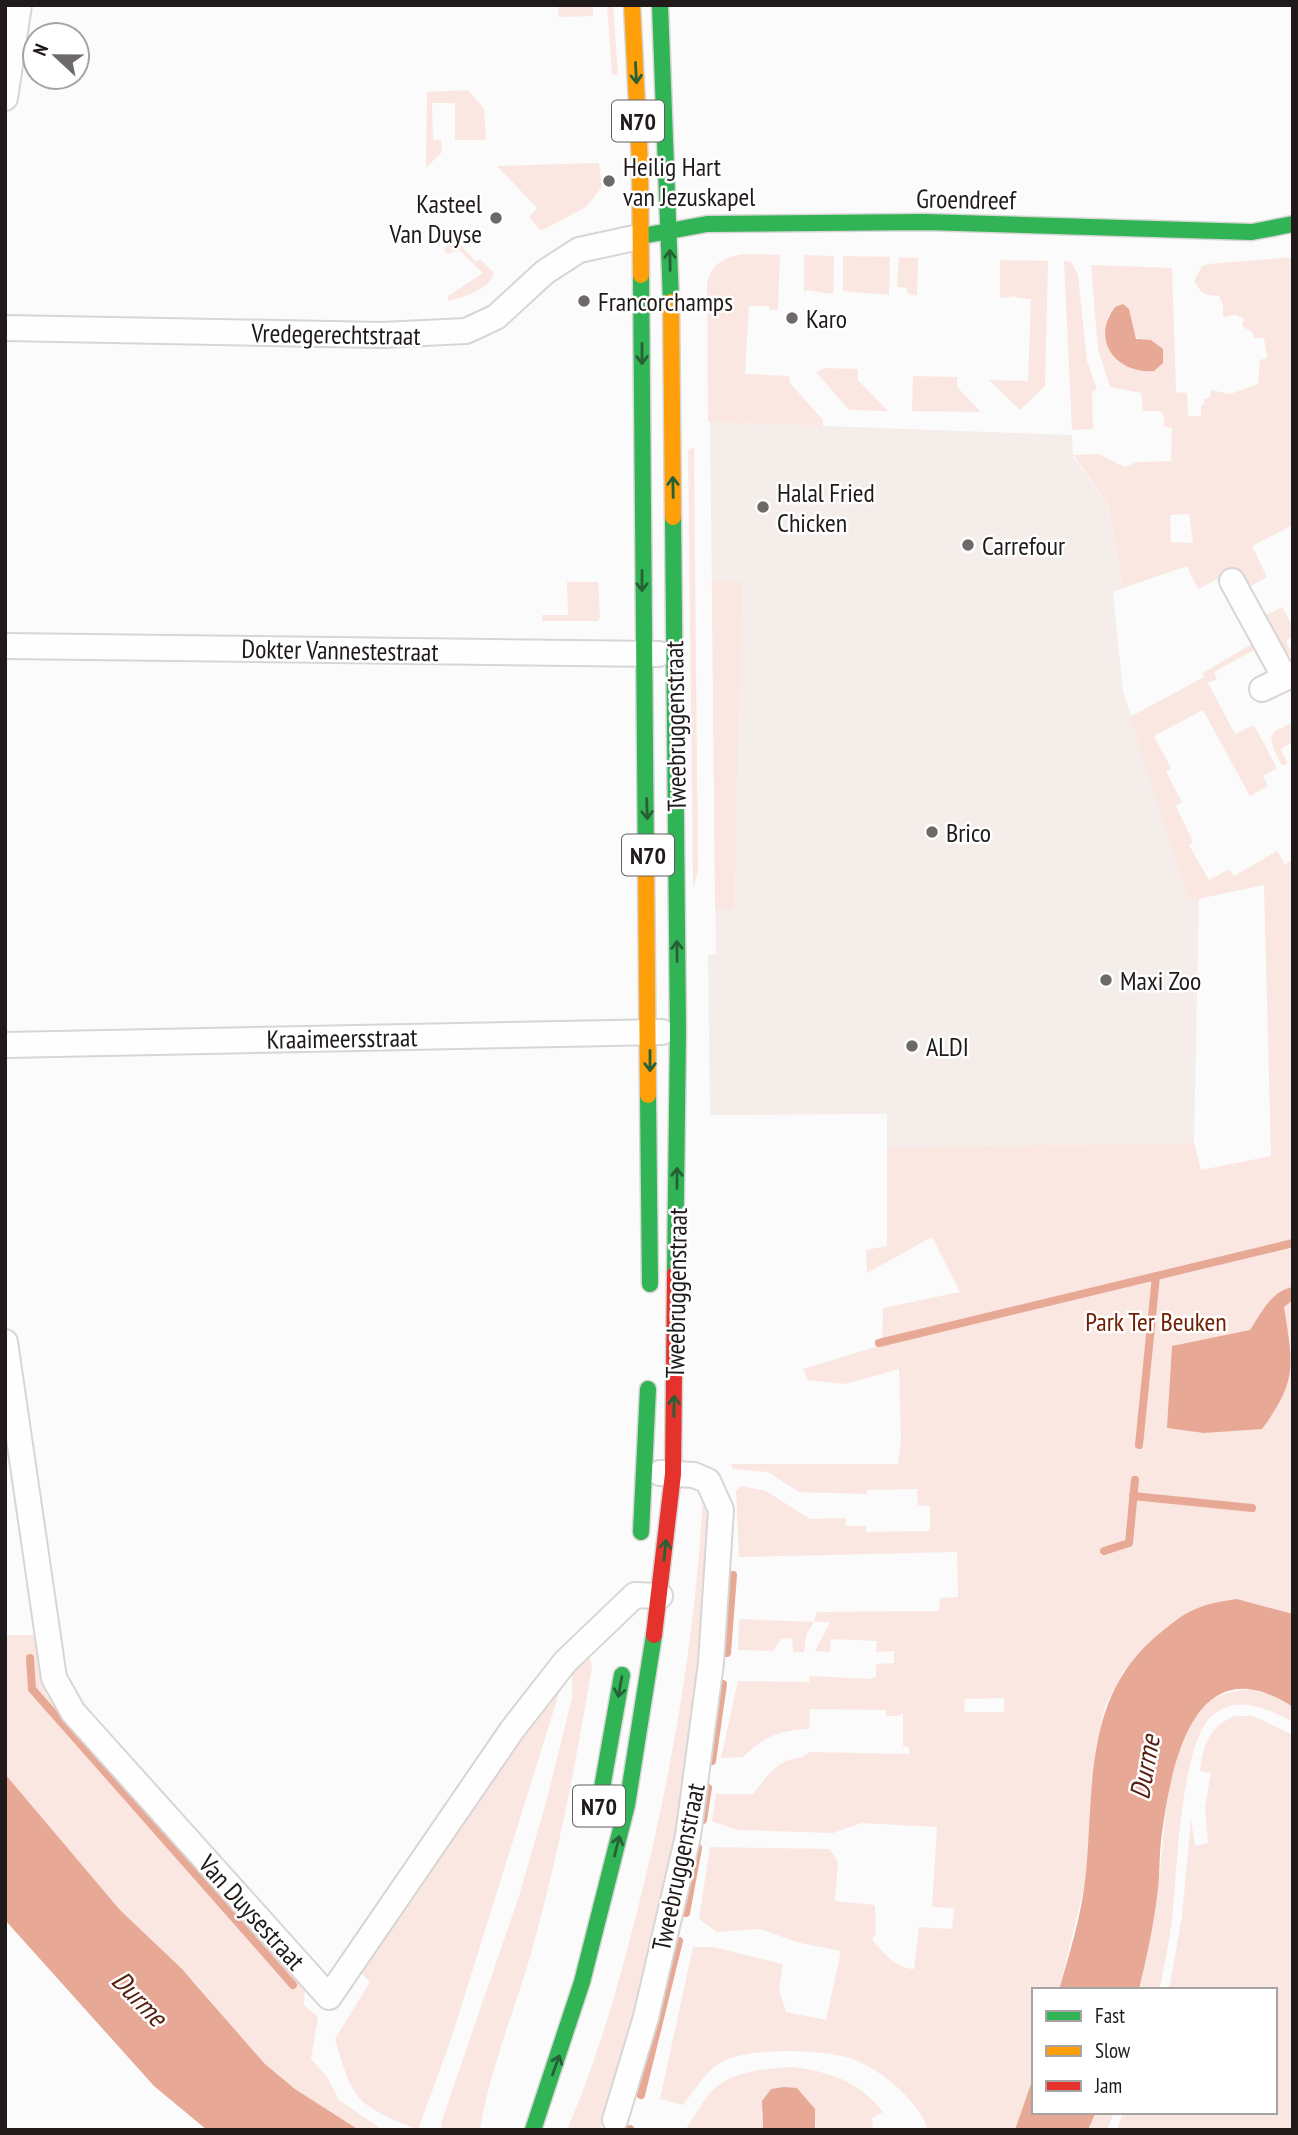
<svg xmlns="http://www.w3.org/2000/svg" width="1298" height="2135" font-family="'PT Sans Narrow',sans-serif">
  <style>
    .built { fill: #f4edea }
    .green { fill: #fbe7e1; fill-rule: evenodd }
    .water { fill: #e7a896 }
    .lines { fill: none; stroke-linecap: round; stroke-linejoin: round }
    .stream { stroke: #e7a896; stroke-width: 8 }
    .street-casing { stroke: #d8d6d5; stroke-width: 28 }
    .fast-casing { stroke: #d8d6d5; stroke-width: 19 }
    .slow-casing { stroke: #d8d6d5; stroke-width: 19 }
    .jam-casing { stroke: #d8d6d5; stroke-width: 19 }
    .street { stroke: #fffefe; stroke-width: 24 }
    .fast { stroke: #30b455; stroke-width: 16 }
    .slow { stroke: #ff9f0a; stroke-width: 16 }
    .jam { stroke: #e5322d; stroke-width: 16 }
    .oneway { stroke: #276035 }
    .poi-dot { fill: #6d6969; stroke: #fff; stroke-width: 2.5 }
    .labels { text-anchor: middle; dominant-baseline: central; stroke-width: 5; stroke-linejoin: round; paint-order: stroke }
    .shield { fill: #fff; stroke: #635f5f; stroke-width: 2 }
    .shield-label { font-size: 24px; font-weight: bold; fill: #201b1a }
    .poi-label { font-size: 26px; fill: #201b1a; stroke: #fff; text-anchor: start }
    .street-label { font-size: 26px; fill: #201b1a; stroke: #fff }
    .park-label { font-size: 26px; fill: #702003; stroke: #fff }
    .water-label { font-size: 28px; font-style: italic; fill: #571f0d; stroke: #fff }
  </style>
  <rect width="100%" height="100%" fill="#fcfbfb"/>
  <!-- built -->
  <path class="built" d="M 710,422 L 1072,435 L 1073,457 L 1108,504 L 1123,588 L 1113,592 L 1123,691 L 1189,901 L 1199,899 L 1194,1143 L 887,1147 L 887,1114 L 710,1115 L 708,955 L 716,954 Z"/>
  <!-- green -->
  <path class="green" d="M 558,5 L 593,5 L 593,16 L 559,17 Z
    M 607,5 L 613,5 L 618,75 L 612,75 Z
    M 468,90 L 484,109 L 486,140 L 455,140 L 455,103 L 432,103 L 433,140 L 441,140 L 442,152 L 426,168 L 427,92 Z
    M 599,163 L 602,187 L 586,207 L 541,231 L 529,217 L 537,208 L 497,166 Z
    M 454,230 L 457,232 L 454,237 L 476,262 L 480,259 L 494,273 C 489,290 464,297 448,301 L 448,296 L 483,273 L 459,250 L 447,254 L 444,250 L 451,239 L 448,236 Z
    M 745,254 L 780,255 L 778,310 L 770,310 L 769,306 L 749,306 L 745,374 L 789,376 L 790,383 L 823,420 L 823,426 L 708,422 L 707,282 C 712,263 727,256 745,254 Z
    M 804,255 L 834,256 L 833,294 L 805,290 L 804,299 Z
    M 843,256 L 890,257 L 889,295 L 843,291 Z
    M 899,257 L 918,258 L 917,296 L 907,293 L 907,288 L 897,287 Z
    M 1293,257 L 1293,525 L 1252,546 L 1267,577 L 1249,587 L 1238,569 L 1198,589 L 1187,566 L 1123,588 L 1108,504 L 1073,455 L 1099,454 L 1125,467 L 1137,462 L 1171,461 L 1172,428 L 1164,427 L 1164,416 L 1160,411 L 1143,411 L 1141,393 L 1110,387 L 1098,349 L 1091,265 L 1172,268 L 1176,392 L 1187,393 L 1188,416 L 1201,416 L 1201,405 L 1204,405 L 1204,399 L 1210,397 L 1211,390 L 1230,394 L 1258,384 L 1260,360 L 1267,358 L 1264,338 L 1254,338 L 1252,332 L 1242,326 L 1244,319 L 1236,315 L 1223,317 L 1223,305 L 1219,296 C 1203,295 1202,294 1194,281 L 1202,266 L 1208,264 ZM 1115,307 L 1129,309 L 1134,335 L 1141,341 L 1106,331 L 1108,316 ZM 1189,514 L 1193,543 L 1171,542 L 1170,515 Z
    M 1000,260 L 1048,261 L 1045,386 L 1020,410 L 989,380 L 1028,381 L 1031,299 L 1017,298 L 1016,296 L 1000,298 Z
    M 1064,261 L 1071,262 L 1078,275 L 1087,361 L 1097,389 L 1092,392 L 1093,429 L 1072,430 Z
    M 825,368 L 858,369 L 858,380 L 888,411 L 849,410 L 816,372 Z
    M 913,376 L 957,377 L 957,387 L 981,412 L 912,411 Z
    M 694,447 L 698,871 L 693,889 L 688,451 Z
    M 712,581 L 742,581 L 734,910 L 715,909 Z
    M 567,582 L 598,582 L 600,617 L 597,621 L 542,621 L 542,615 L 568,615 Z
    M 1282,607 L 1293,626 L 1293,637 L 1286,641 L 1293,656 L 1285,654 L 1264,616 Z
    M 1252,644 L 1254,650 L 1214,672 L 1217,679 L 1208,683 L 1235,734 L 1254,725 L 1277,768 L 1263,776 L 1268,786 L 1250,796 L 1203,710 L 1154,736 L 1171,768 L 1166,772 L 1182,802 L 1176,806 L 1193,842 L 1189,845 L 1209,880 L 1229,869 L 1234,876 L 1277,851 L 1285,864 L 1293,860 L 1293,1614 L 1237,1599 L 1124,1671 L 1105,1706 L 1096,1746 L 1085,1884 L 1059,1990 L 1034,1990 L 1034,2075 L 1015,2130 L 928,2130 C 919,2100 875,2064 846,2057 C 816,2049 744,2047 718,2064 C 704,2074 693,2092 683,2105 L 660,2099 L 693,1947 L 713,1947 L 783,1964 L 779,1990 L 786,2012 L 826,2020 L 841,1951 L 800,1943 L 760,1929 L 717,1932 L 699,1919 L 710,1847 L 829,1849 L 838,1861 L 835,1901 L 875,1905 L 876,1933 L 872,1940 C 885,1954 895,1968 914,1969 L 919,1927 L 952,1929 L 954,1908 L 932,1907 L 937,1827 L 861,1823 L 833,1833 L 737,1830 L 712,1821 L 716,1794 L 753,1794 C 762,1782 773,1766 787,1761 C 796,1757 801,1760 809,1752 L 909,1754 L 909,1747 L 903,1746 L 903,1713 L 898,1716 L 886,1716 L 886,1710 L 810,1709 L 809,1729 C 780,1730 763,1737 743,1757 L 721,1758 L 738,1681 L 809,1682 L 810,1676 L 870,1679 L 876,1676 L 876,1664 L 894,1663 L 894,1651 L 876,1652 L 877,1641 L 831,1639 L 830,1652 L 815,1651 L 830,1622 L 814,1622 L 806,1635 L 804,1652 L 793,1652 L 792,1638 L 781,1639 L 773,1651 L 738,1650 L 739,1619 L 814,1622 L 817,1612 L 939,1611 L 940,1598 L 958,1597 L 957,1552 L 739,1557 L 736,1491 L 741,1486 L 766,1491 L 810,1519 L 845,1518 L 846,1526 L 866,1526 L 866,1532 L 930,1531 L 930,1506 L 918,1505 L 917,1489 L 867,1490 L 867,1494 L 799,1492 L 768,1472 L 733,1469 L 731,1464 L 898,1464 L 901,1441 L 899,1369 L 845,1384 L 808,1380 L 803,1369 L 882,1345 L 883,1308 L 960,1292 L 932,1237 L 867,1273 L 866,1250 L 887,1246 L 887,1147 L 1194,1143 L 1201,1170 L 1271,1156 L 1264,885 L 1189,901 L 1130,717 L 1204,677 L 1203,673 ZM 1004,1698 L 1004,1712 L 964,1712 L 965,1699 Z
    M 1293,722 L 1293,742 L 1280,749 L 1288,763 L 1282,766 L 1273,748 L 1271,736 L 1275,731 Z
    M 703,1494 L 707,1494 C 704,1666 685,1836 640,2003 C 628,2046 619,2089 601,2130 L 567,2130 C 598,2058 619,1983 638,1908 C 672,1772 696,1634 703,1494 Z
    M 5,1635 L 37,1635 L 46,1694 L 305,1988 L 304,2005 L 318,2017 L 311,2059 L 327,2077 L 339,2100 L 383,2130 L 359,2130 L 295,2089 L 265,2064 L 197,1985 L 120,1910 L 5,1774 Z
    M 581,1658 L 590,1658 L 592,1667 C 576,1762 558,1857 532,1950 C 515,2010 490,2068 480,2130 L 442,2130 L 441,2123 L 519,1896 L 547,1799 L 572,1698 L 572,1666 Z
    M 561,1687 L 452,2036 L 418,2130 C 357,2105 353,2102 335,2039 L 370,1982 L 357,1969 L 524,1726 Z
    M 1251,1689 L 1269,1694 L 1293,1707 L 1293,1722 C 1268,1709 1239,1694 1213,1715 C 1180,1741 1177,1876 1172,1920 C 1169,1942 1165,1962 1161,1983 L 1159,1990 L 1140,1990 C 1147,1957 1154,1922 1158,1889 C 1165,1836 1164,1767 1191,1720 C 1205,1698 1226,1691 1251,1689 Z
    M 1234,1716 L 1253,1716 L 1293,1735 L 1293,2130 L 1117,2130 L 1123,2112 L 1275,2112 L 1275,1990 L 1169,1990 L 1182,1916 L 1191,1819 L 1195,1846 L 1208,1843 L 1205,1807 L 1211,1773 L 1200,1771 C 1203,1745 1209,1727 1234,1716 Z
    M 793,2067 C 830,2072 859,2081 883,2112 L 872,2118 L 873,2130 L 815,2130 L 816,2123 L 797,2088 L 771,2089 L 761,2113 L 763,2130 L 685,2130 C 694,2118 701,2104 710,2093 C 730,2070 765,2069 793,2067 Z
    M 1096,2112 L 1114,2112 L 1107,2130 L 1088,2130 Z"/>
  <!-- water -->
  <path class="water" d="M 1123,304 L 1129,309 L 1136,339 L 1151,340 L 1163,349 L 1163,363 L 1154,371 C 1116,374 1090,340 1115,307 Z
    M 1293,1287 L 1293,1300 L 1284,1307 C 1293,1365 1298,1380 1262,1429 L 1204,1433 L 1167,1428 L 1172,1346 L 1250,1330 C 1262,1312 1271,1291 1293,1287 Z
    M 1237,1599 L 1293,1614 L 1293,1707 C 1192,1641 1170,1770 1161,1841 C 1159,1857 1160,1873 1158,1889 C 1154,1923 1147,1957 1139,1990 L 1059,1990 C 1069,1955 1081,1917 1085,1881 C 1095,1795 1081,1703 1153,1639 C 1186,1611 1195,1605 1237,1599 Z
    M 5,1774 L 120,1910 L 182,1969 L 265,2064 L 295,2089 L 359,2130 L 207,2130 L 154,2086 L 5,1920 Z
    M 1034,2075 L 1034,2112 L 1096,2112 L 1088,2130 L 1015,2130 Z
    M 784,2087 L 797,2088 L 815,2109 L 815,2130 L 763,2130 L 762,2101 L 771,2089 Z"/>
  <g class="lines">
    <!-- stream -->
    <path class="stream" d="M 879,1343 L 1293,1243
      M 1139,1445 L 1156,1276
      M 1133,1496 L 1252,1508
      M 1104,1551 L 1129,1543 L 1135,1480
      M 727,1653 L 733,1575
      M 30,1658 L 32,1689 L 293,1985
      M 712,1761 L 723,1684
      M 703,1820 L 708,1788
      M 686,1913 L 698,1848
      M 641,2095 L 679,1941
      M 630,2130 L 630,2129"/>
    <defs>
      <path id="street" d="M 5,98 L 19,5
        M 5,328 L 382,335 L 466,331 L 496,317 L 545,272 L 579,250 L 639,237
        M 1232,581 L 1285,678 L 1293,674
        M 5,646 L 659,654
        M 1262,689 L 1285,678
        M 5,1045 L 662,1032
        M 5,1342 L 54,1678 L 73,1712 L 329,1997 L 512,1730 L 565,1662 L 635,1595 L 660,1596
        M 615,2120 L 646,2017 L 688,1836 L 711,1663 L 721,1510 L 708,1481 L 694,1475 L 660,1473"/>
      <path id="fast" d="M 660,5 L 671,302
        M 642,236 L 707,224 L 925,222 L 1252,232 L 1293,224
        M 641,275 L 646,869
        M 673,517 L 678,1032 L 675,1274
        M 648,1095 L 650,1284
        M 641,1532 L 648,1389
        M 599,1805 L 622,1675
        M 533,2130 L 582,1982 L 627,1805 L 654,1635"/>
      <path id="slow" d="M 632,5 L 640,165 L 641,275
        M 671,302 L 673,517
        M 646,869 L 648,1095"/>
      <path id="jam" d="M 654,1635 L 673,1474 L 675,1274"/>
    </defs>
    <!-- street casing -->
    <use href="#street" class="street-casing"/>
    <!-- fast casing -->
    <use href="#fast" class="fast-casing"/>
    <!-- slow casing -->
    <use href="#slow" class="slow-casing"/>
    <!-- jam casing -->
    <use href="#jam" class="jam-casing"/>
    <!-- street -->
    <use href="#street" class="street"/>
    <!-- fast -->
    <use href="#fast" class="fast"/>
    <!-- slow -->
    <use href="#slow" class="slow"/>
    <!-- jam -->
    <use href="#jam" class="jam"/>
  </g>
  <!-- one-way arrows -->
  <defs><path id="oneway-shaft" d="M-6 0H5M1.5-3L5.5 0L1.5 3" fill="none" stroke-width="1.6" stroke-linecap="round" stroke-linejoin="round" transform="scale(1.75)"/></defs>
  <g class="oneway">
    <use href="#oneway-shaft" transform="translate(636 73) rotate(87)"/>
    <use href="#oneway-shaft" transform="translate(670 260) rotate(-91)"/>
    <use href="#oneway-shaft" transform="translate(642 354) rotate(90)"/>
    <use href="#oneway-shaft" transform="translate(673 487) rotate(-91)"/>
    <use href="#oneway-shaft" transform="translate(642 581) rotate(90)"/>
    <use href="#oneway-shaft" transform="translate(647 809) rotate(88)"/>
    <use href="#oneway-shaft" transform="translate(677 951) rotate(-91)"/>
    <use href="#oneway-shaft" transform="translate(650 1061) rotate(90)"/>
    <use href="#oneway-shaft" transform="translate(677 1178) rotate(-90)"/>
    <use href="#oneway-shaft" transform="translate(674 1406) rotate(-89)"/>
    <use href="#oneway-shaft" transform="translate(665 1550) rotate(-84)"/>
    <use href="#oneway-shaft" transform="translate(620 1687) rotate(100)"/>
    <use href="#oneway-shaft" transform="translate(617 1846) rotate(-76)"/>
    <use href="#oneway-shaft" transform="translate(556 2065) rotate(-70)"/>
  </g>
  <!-- markers -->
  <g class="poi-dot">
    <circle cx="609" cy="181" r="7"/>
    <circle cx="496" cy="218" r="7"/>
    <circle cx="584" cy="301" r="7"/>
    <circle cx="792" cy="318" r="7"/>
    <circle cx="763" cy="507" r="7"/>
    <circle cx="968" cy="545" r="7"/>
    <circle cx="932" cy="832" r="7"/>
    <circle cx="1106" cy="980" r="7"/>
    <circle cx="912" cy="1046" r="7"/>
  </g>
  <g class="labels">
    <!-- shield labels -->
    <g class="shield">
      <rect x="612" y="100.5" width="52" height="41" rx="5"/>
      <rect x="622" y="834.5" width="52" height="41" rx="5"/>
      <rect x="573" y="1785.5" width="52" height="41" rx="5"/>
    </g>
    <g class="shield-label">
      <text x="638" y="121">N70</text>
      <text x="648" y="855">N70</text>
      <text x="599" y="1806">N70</text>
    </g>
    <!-- poi labels -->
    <g class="poi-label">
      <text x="623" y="166">Heilig Hart<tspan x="623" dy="30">van Jezuskapel</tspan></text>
      <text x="482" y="203" text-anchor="end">Kasteel<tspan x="482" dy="30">Van Duyse</tspan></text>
      <text x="598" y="301">Francorchamps</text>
      <text x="806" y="318">Karo</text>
      <text x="777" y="492">Halal Fried<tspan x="777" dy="30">Chicken</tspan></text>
      <text x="982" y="545">Carrefour</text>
      <text x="946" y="832">Brico</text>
      <text x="1120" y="980">Maxi Zoo</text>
      <text x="926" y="1046">ALDI</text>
    </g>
    <!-- street labels -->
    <g class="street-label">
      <text transform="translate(966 199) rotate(1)">Groendreef</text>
      <text transform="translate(336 334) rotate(1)">Vredegerechtstraat</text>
      <text transform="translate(340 650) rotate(1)">Dokter Vannestestraat</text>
      <text transform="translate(675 726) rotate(-91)">Tweebruggenstraat</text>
      <text transform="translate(342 1038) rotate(-1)">Kraaimeersstraat</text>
      <text transform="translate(676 1293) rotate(-89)">Tweebruggenstraat</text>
      <text transform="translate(678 1867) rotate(-78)">Tweebruggenstraat</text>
      <text transform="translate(252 1912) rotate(48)">Van Duysestraat</text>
    </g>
    <!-- park labels -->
    <g class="park-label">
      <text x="1156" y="1321">Park Ter Beuken</text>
    </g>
    <!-- water labels -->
    <g class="water-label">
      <text transform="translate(1144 1767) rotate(-80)">Durme</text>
      <text transform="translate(140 1998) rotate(46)">Durme</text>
    </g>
  </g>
  <!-- border -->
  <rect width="1298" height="2135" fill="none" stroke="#201b1a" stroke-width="14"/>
  <!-- legend -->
  <rect x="1032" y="1988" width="245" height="126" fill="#ffffff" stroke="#a6a4a3" stroke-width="2"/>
  <rect x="1046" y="2011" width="35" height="10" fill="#30b455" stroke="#a6a4a3" stroke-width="2"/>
  <text x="1095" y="2023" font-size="21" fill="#201b1a">Fast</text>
  <rect x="1046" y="2046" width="35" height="10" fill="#ff9f0a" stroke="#a6a4a3" stroke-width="2"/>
  <text x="1095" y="2058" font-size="21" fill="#201b1a">Slow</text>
  <rect x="1046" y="2081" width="35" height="10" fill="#e5322d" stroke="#a6a4a3" stroke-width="2"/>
  <text x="1095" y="2093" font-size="21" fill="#201b1a">Jam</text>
  <!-- north arrow -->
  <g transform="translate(56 56) rotate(292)"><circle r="33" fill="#ffffff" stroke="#a6a4a3" stroke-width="2"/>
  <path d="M0-5L12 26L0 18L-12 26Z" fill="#6d6969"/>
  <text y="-10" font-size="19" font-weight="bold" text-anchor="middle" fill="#201b1a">N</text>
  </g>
</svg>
